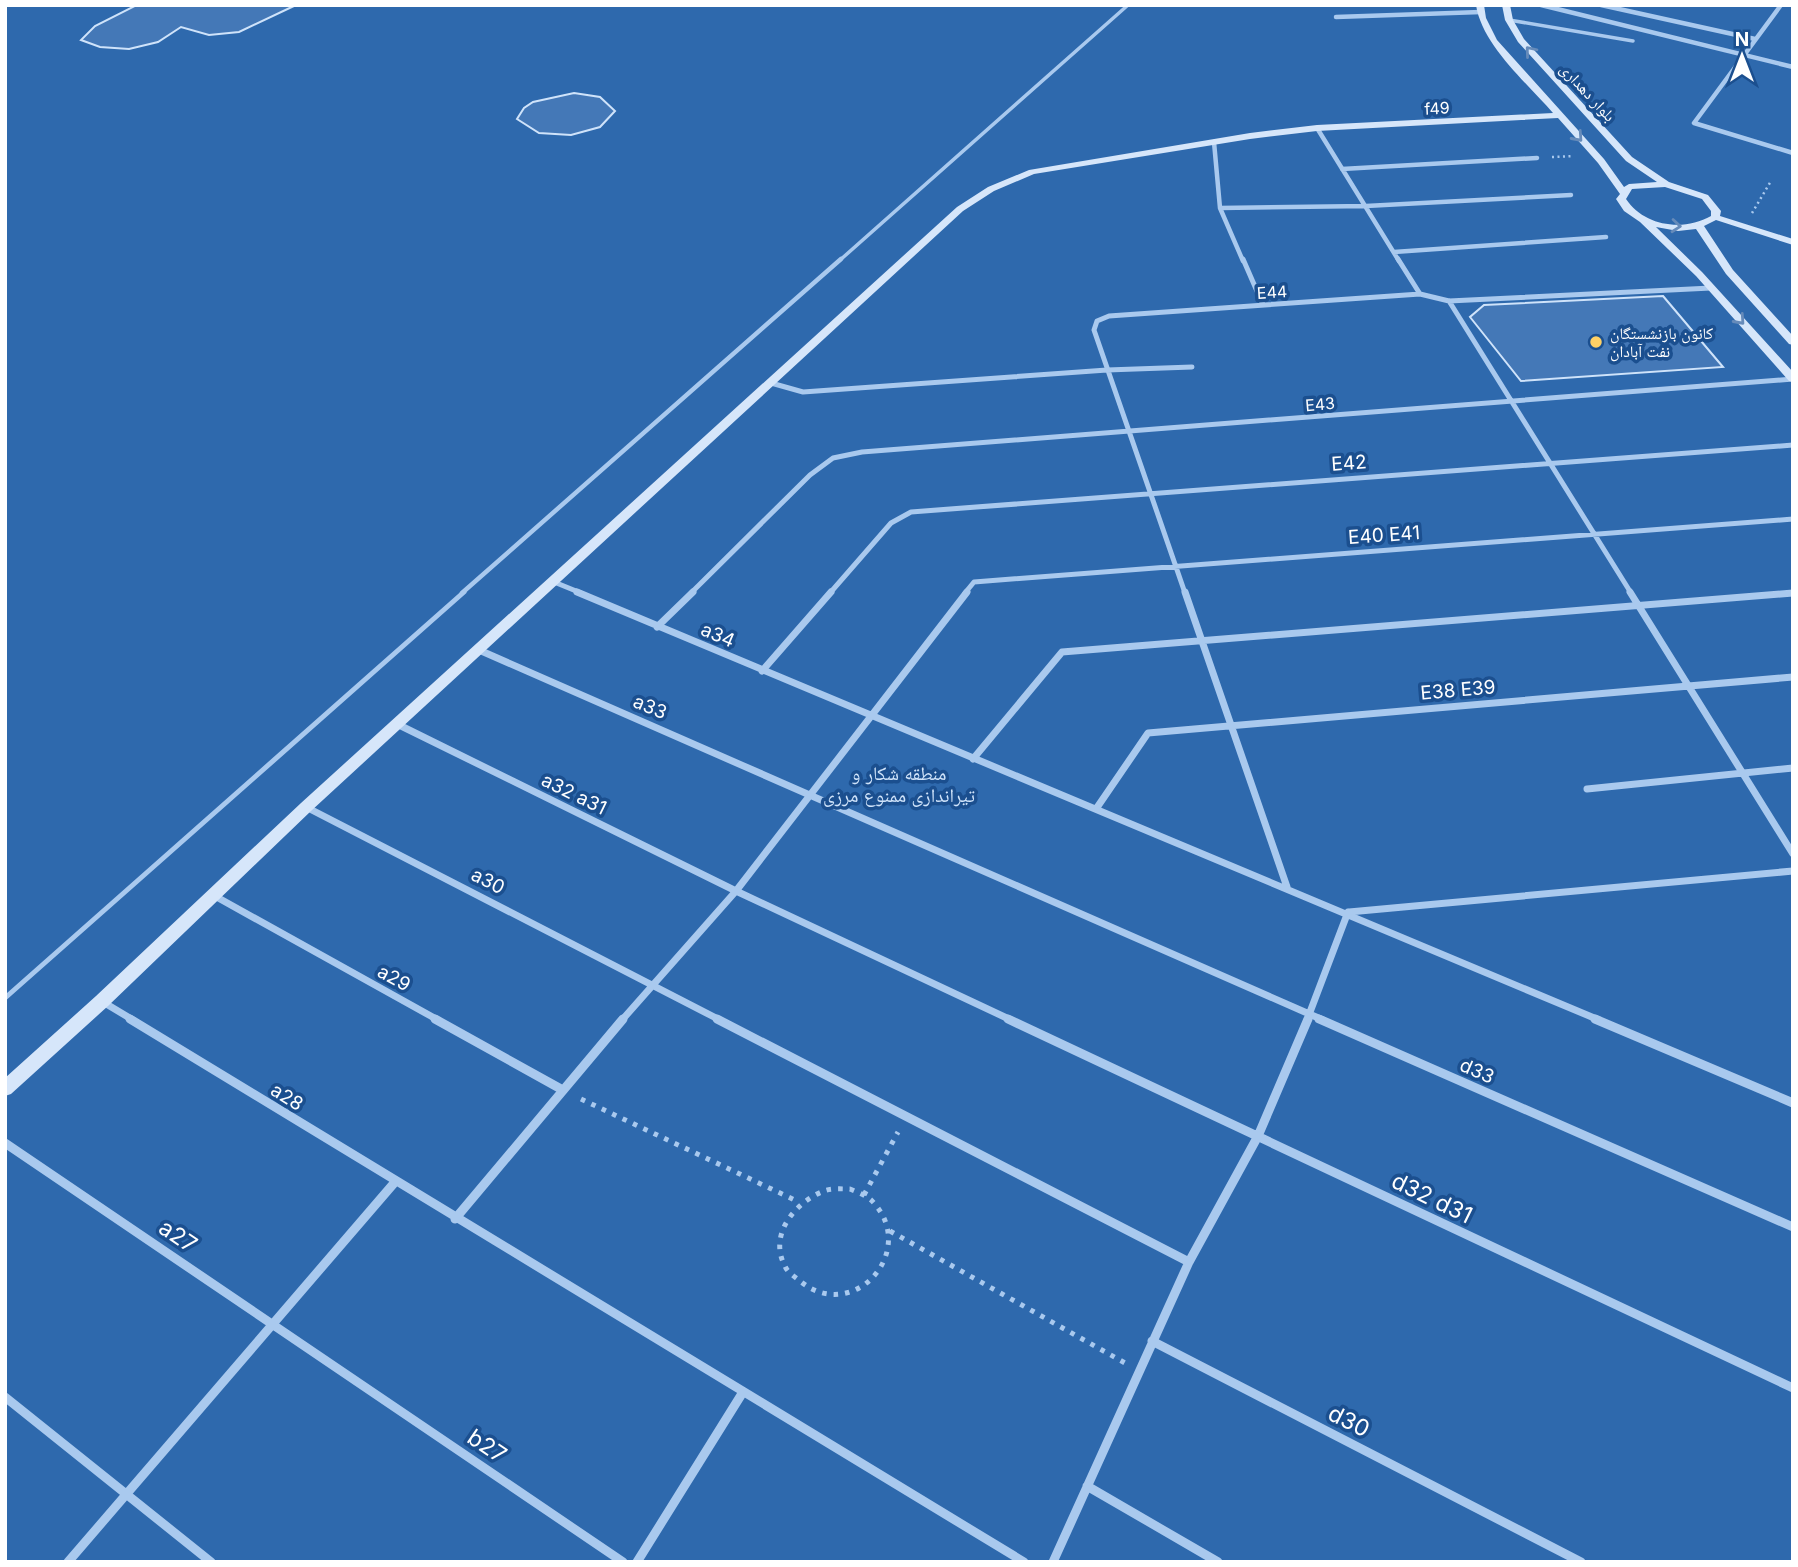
<svg xmlns="http://www.w3.org/2000/svg" width="1798" height="1567" font-family="Inter,'Noto Naskh Arabic',sans-serif">
  <style>
    .green { fill: #2e69ad }
    .building { fill: #4478b7; stroke: #cfe3fa; stroke-width: 2 }
    .lines { fill: none; stroke-linecap: round; stroke-linejoin: round }
    .path-far1 { stroke: #a9c9ee; stroke-width: 2.5; stroke-dasharray: 2 3.5; stroke-linecap: butt }
    .path { stroke: #a9c9ee; stroke-width: 5; stroke-dasharray: 4.5 7; stroke-linecap: butt }
    .service-far2 { stroke: #a9c9ee; stroke-width: 3.5 }
    .service-far1 { stroke: #a9c9ee; stroke-width: 4.5 }
    .service { stroke: #a9c9ee; stroke-width: 5 }
    .minor-far3 { stroke: #a9c9ee; stroke-width: 4.5 }
    .minor-far2 { stroke: #a9c9ee; stroke-width: 5 }
    .minor-far1 { stroke: #a9c9ee; stroke-width: 7 }
    .minor { stroke: #a9c9ee; stroke-width: 9 }
    .secondary { fill: #d6e6fa; fill-rule: evenodd }
    .oneway { stroke: #668bba }
    .poi-dot { fill: #ffd166; stroke: #1b4f8f; stroke-width: 2.5 }
    .labels { text-anchor: middle; dominant-baseline: central; stroke-width: 7; stroke-linejoin: round; paint-order: stroke }
    .far-street-label { font-size: 16px; fill: #fff; stroke: #1b4f8f }
    .far-poi-label { font-size: 16px; fill: #fff; stroke: #1b4f8f; text-anchor: start }
    .street-label { font-size: 19px; fill: #fff; stroke: #1b4f8f }
    .park-label { font-size: 19px; fill: #cfe3fa; stroke: #1b4f8f }
    .near-street-label { font-size: 23px; fill: #fff; stroke: #1b4f8f }
  </style>
  <rect width="100%" height="100%" fill="#1b4f8f"/>
  <!-- green -->
  <path class="green" d="M 5,5 L 1793,5 L 1793,1562 L 5,1562 Z"/>
  <!-- building -->
  <path class="building" d="M 130,5 L 296,5 L 239,32 L 209,35 L 181,27 L 158,42 L 129,49 L 100,47 L 81,40 L 95,26 L 133,7 Z
    M 574,93 L 600,97 L 615,111 L 600,127 L 571,135 L 539,133 L 517,119 L 524,108 L 533,102 Z
    M 1663,296 L 1723,367 L 1521,381 L 1470,317 L 1484,305 Z"/>
  <g class="lines">
    <!-- path-far1 -->
    <path class="path-far1" d="M 1552,157 L 1574,156
      M 1752,213 L 1771,181"/>
    <!-- path -->
    <path class="path" d="M 581,1099 L 799,1202
      M 850,1189 C 857,1192 868,1196 873,1202 C 919,1251 853,1325 800,1281 C 795,1277 787,1272 785,1266 C 768,1235 795,1202 824,1191 C 831,1188 842,1189 850,1189 Z
      M 864,1195 L 898,1132
      M 890,1231 L 1125,1363"/>
    <!-- service-far2 -->
    <path class="service-far2" d="M 1509,20 L 1633,41
      M 839,261 L 1128,5"/>
    <!-- service-far1 -->
    <path class="service-far1" d="M 462,593 L 841,259"/>
    <!-- service -->
    <path class="service" d="M 5,998 L 464,592"/>
    <!-- minor-far3 -->
    <path class="minor-far3" d="M 1541,5 L 1793,67
      M 1601,5 L 1755,39
      M 1781,5 L 1694,123 L 1793,153
      M 1336,17 L 1481,12
      M 1317,128 L 1399,261
      M 1214,142 L 1220,208 L 1243,261
      M 1342,169 L 1537,158
      M 1220,208 L 1366,206 L 1571,195
      M 1394,252 L 1606,237"/>
    <!-- minor-far2 -->
    <path class="minor-far2" d="M 1243,259 L 1263,305
      M 1398,259 L 1420,294
      M 1449,301 L 1631,593
      M 771,383 L 803,392 L 1107,370 L 1192,367
      M 554,582 L 581,593
      M 691,593 L 810,475 L 833,458 L 862,452 L 1793,379
      M 830,593 L 891,523 L 911,512 L 1793,445
      M 965,593 L 974,582 L 1793,519
      M 1185,593 L 1094,330 L 1097,321 L 1109,316 L 1420,294 L 1449,301 L 1711,288
      M 1787,593 L 1793,593"/>
    <!-- minor-far1 -->
    <path class="minor-far1" d="M 577,592 L 1599,1020
      M 1185,592 L 1287,887
      M 1630,592 L 1793,854
      M 657,627 L 693,592
      M 479,650 L 1323,1020
      M 762,671 L 831,592
      M 397,724 L 736,891 L 1011,1020
      M 973,759 L 1062,652 L 1793,593
      M 1587,789 L 1793,768
      M 306,807 L 720,1020
      M 1096,809 L 1148,733 L 1793,677
      M 213,895 L 438,1020
      M 1349,912 L 1793,871
      M 103,1002 L 133,1020
      M 622,1020 L 736,891 L 967,592
      M 1307,1020 L 1348,912"/>
    <!-- minor -->
    <path class="minor" d="M 130,1019 L 1024,1562
      M 435,1019 L 561,1089
      M 717,1019 L 1189,1262
      M 1008,1019 L 1793,1388
      M 1319,1019 L 1793,1227
      M 1595,1019 L 1793,1103
      M 5,1143 L 623,1562
      M 455,1219 L 623,1019
      M 1152,1341 L 1581,1562
      M 5,1397 L 211,1562
      M 1087,1486 L 1218,1562
      M 68,1562 L 395,1182
      M 637,1562 L 743,1392
      M 1053,1562 L 1189,1262 L 1258,1136 L 1308,1019"/>
    <!-- secondary -->
    <path class="secondary" d="M 1476,5 L 1484,5 L 1486,18 L 1497,40 L 1604,159 L 1624,187 L 1629,184 L 1657,182 L 1626,161 L 1518,42 L 1505,20 L 1502,5 L 1510,5 L 1513,20 L 1524,39 L 1632,157 L 1669,182 L 1708,195 L 1721,211 L 1720,216 L 1793,239 L 1793,245 L 1716,220 L 1704,226 L 1733,270 L 1793,336 L 1793,345 L 1789,344 L 1726,274 L 1696,229 L 1678,231 L 1656,227 L 1702,272 L 1793,372 L 1793,382 L 1789,381 L 1696,276 L 1640,222 L 1624,211 L 1616,199 L 1620,194 L 1598,163 L 1558,118 L 1317,131 L 1250,139 L 1034,174 L 994,191 L 963,211 L 311,811 L 108,1006 L 11,1094 L 5,1096 L 5,1078 L 96,996 L 301,803 L 957,207 L 988,187 L 1029,170 L 1250,133 L 1317,125 L 1553,113 C 1527,83 1482,45 1476,5 ZM 1665,187 L 1702,199 L 1711,211 L 1711,216 C 1683,232 1644,226 1626,199 L 1632,189 Z"/>
  </g>
  <!-- one-way arrows -->
  <defs><path id="oneway-chevron" d="M-2-3.5L2.5 0L-2 3.5" fill="none" stroke-width="1.6" stroke-linecap="round" stroke-linejoin="round" transform="scale(1.75)"/></defs>
  <g class="oneway">
    <use href="#oneway-chevron" transform="translate(1530 51) rotate(-130)"/>
    <use href="#oneway-chevron" transform="translate(1578 137) rotate(48)"/>
    <use href="#oneway-chevron" transform="translate(1676 226) rotate(5)"/>
    <use href="#oneway-chevron" transform="translate(1740 320) rotate(48)"/>
  </g>
  <!-- markers -->
  <circle class="poi-dot" cx="1596" cy="342" r="7"/>
  <g class="labels">
    <!-- far-street labels -->
    <g class="far-street-label">
      <text transform="translate(1588 92) rotate(47)">بلوار دهداری</text>
      <text transform="translate(1437 108) rotate(-3)">f49</text>
      <text transform="translate(1272 292) rotate(-4)">E44</text>
      <text transform="translate(1320 404) rotate(-5)">E43</text>
    </g>
    <!-- far-poi labels -->
    <g class="far-poi-label">
      <text x="1610" y="333">کانون بازنشستگان<tspan x="1610" dy="18">نفت آبادان</tspan></text>
    </g>
    <!-- street labels -->
    <g class="street-label">
      <text transform="translate(1349 463) rotate(-4)">E42</text>
      <text transform="translate(1384 535) rotate(-4)">E40 E41</text>
      <text transform="translate(718 635) rotate(23)">a34</text>
      <text transform="translate(1458 690) rotate(-5)">E38 E39</text>
      <text transform="translate(650 707) rotate(23)">a33</text>
      <text transform="translate(574 794) rotate(26)">a32 a31</text>
      <text transform="translate(488 881) rotate(27)">a30</text>
      <text transform="translate(394 978) rotate(29)">a29</text>
      <text transform="translate(1477 1071) rotate(24)">d33</text>
      <text transform="translate(287 1097) rotate(32)">a28</text>
    </g>
    <!-- park labels -->
    <g class="park-label">
      <text x="899" y="773">منطقه شکار و<tspan x="899" dy="22">تیراندازی ممنوع مرزی</tspan></text>
    </g>
    <!-- near-street labels -->
    <g class="near-street-label">
      <text transform="translate(1432 1198) rotate(26)">d32 d31</text>
      <text transform="translate(178 1236) rotate(34)">a27</text>
      <text transform="translate(1349 1421) rotate(27)">d30</text>
      <text transform="translate(487 1446) rotate(34)">b27</text>
    </g>
  </g>
  <!-- border -->
  <rect width="1798" height="1567" fill="none" stroke="#ffffff" stroke-width="14"/>
  <!-- north arrow -->
  <g transform="translate(1742 56)" stroke="#1b4f8f" stroke-width="5" paint-order="stroke">
  <path d="M0-5L12 26L0 18L-12 26Z" fill="#ffffff"/>
  <text y="-10" font-size="19" font-weight="bold" text-anchor="middle" fill="#ffffff">N</text>
  </g>
</svg>
